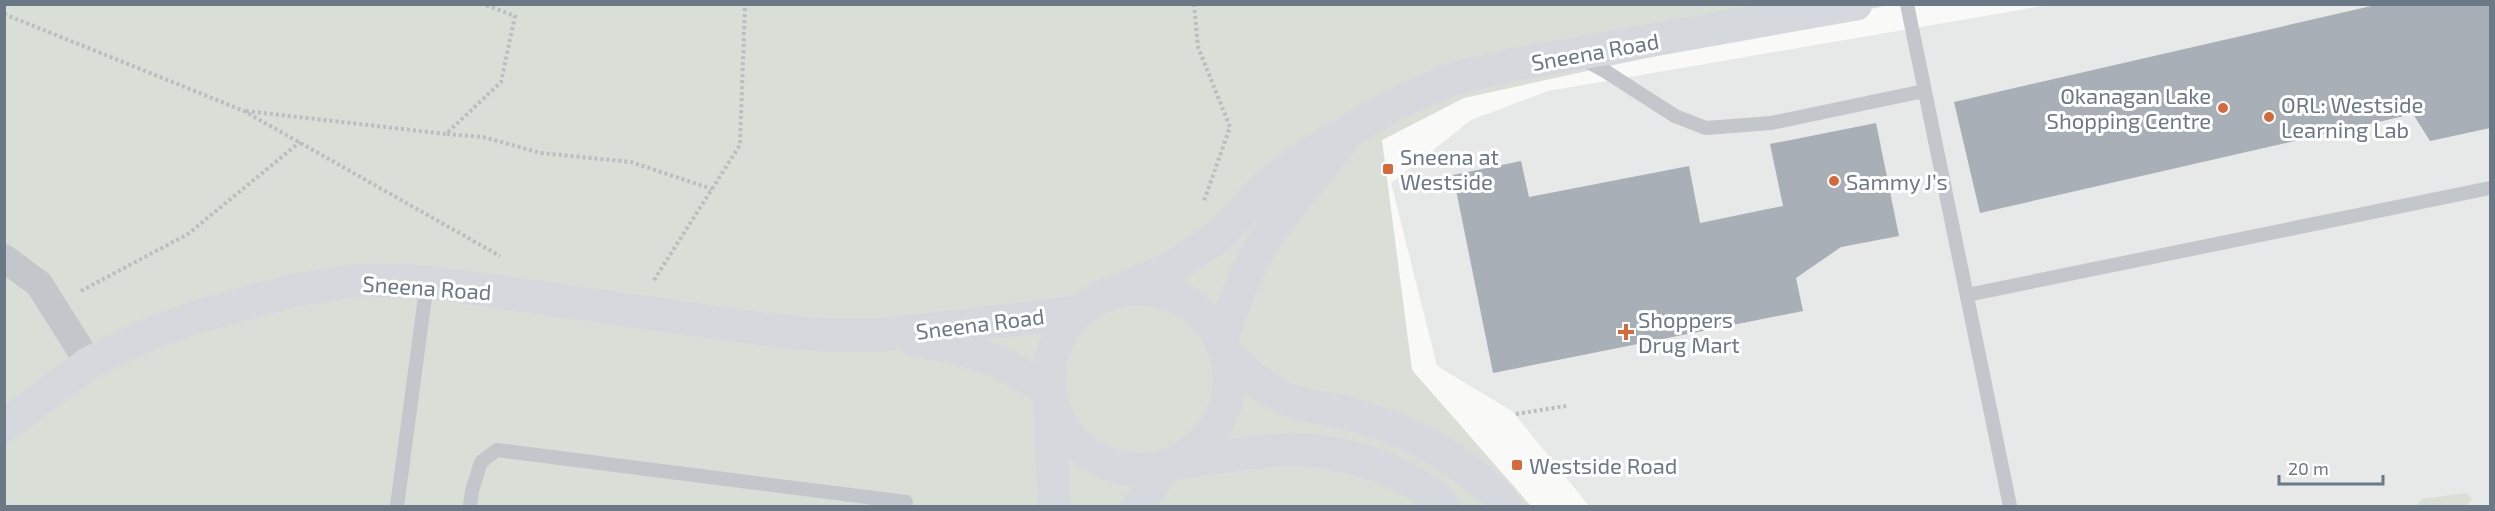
<svg xmlns="http://www.w3.org/2000/svg" width="2495" height="511" font-family="'Exo 2',sans-serif">
  <style>
    .built { fill: #e7e8e8 }
    .green { fill: #d9ded7 }
    .building { fill: #a9afb6 }
    .lines { fill: none; stroke-linecap: round; stroke-linejoin: round }
    .path { stroke: #bbbec0; stroke-width: 4; stroke-dasharray: 3 3; stroke-linecap: butt }
    .lane { stroke: #c3c6ca; stroke-width: 14 }
    .street { stroke: #c3c6ca; stroke-width: 28 }
    .secondary { stroke: #d5d9dd; stroke-width: 33 }
    .highway { stroke: #d5d9dd; stroke-width: 33 }
    .poi-dot { fill: #d5693c; stroke: #fff; stroke-width: 2 }
    .labels { text-anchor: middle; dominant-baseline: central; stroke-width: 6; stroke-linejoin: round; paint-order: stroke }
    .street-label { font-size: 22px; fill: #6b7886; stroke: #fff }
    .poi-label { font-size: 22px; fill: #6b7886; stroke: #fff; text-anchor: start }
  </style>
  <rect width="100%" height="100%" fill="#f9f9f8"/>
  <!-- built -->
  <path class="built" d="M 2048,5 L 2490,5 L 2490,506 L 1589,506 L 1512,411 L 1437,366 L 1391,183 L 1471,120 L 1548,91 Z"/>
  <!-- green -->
  <path class="green" d="M 4,5 L 1889,5 L 1464,98 L 1382,140 L 1412,370 L 1531,506 L 5,506 Z
    M 2467,493 L 2472,499 L 2467,506 L 2416,506 L 2422,499 Z"/>
  <!-- building -->
  <path class="building" d="M 2380,4 L 2490,4 L 2490,128 L 2430,141 L 2413,114 L 1980,213 L 1954,102 Z
    M 1876,123 L 1899,236 L 1841,247 L 1796,278 L 1803,311 L 1493,373 L 1453,175 L 1521,161 L 1529,197 L 1689,166 L 1700,223 L 1783,206 L 1770,144 Z"/>
  <g class="lines">
    <!-- path -->
    <path class="path" d="M 1194,4 L 1198,47 L 1230,127 L 1204,201
      M 4,14 L 244,111 L 500,256
      M 246,111 L 446,134 L 501,82 L 515,16 L 483,4
      M 447,134 L 483,137 L 541,153 L 631,162 L 712,189
      M 654,280 L 740,145 L 745,4
      M 81,291 L 188,234 L 300,142
      M 1516,414 L 1566,406"/>
    <!-- lane -->
    <path class="lane" d="M 1907,4 L 2010,506
      M 1581,58 L 1605,71 L 1675,116 L 1706,128 L 1771,123 L 1924,91
      M 1967,295 L 2490,188
      M 397,506 L 427,282
      M 470,506 L 472,491 L 481,462 L 497,450 L 906,502 L 905,506"/>
    <!-- street -->
    <path class="street" d="M 4,258 L 39,284 L 89,363"/>
    <!-- secondary -->
    <path class="secondary" d="M1049 379a90 90 0 1 1 180 0a90 90 0 1 1-180 0Z
      M 1118,291 L 1172,268 L 1221,234 L 1269,183 L 1306,156 L 1395,104 L 1449,80 L 1512,65 L 1856,4
      M 914,340 L 948,346 L 995,360 L 1049,390
      M 1221,340 C 1232,311 1241,281 1256,254 C 1278,214 1313,182 1339,144
      M 1050,406 L 1054,506
      M 4,426 L 89,363 L 147,335 L 197,317 L 291,291 L 359,280 L 427,282 L 777,331 L 825,335 L 882,335 L 1078,312
      M 1138,506 L 1163,468"/>
    <!-- highway -->
    <path class="highway" d="M 1227,354 C 1249,376 1270,396 1301,404 C 1316,408 1332,409 1346,413 C 1405,428 1467,459 1506,506
      M 1172,463 C 1209,459 1246,452 1283,450 C 1335,447 1407,468 1444,506"/>
  </g>
  <!-- markers -->
  <g class="poi-dot">
    <circle cx="2223" cy="108" r="6"/>
    <circle cx="2269" cy="117" r="6"/>
    <rect x="1382" y="163" width="12" height="12" rx="3"/>
    <circle cx="1834" cy="181" r="6"/>
    <path d="M1623 323h6v6h6v6h-6v6h-6v-6h-6v-6h6z"/>
    <rect x="1511" y="459" width="12" height="12" rx="3"/>
  </g>
  <g class="labels">
    <!-- street labels -->
    <g class="street-label">
      <text transform="translate(1595 51) rotate(-10)">Sneena Road</text>
      <text transform="translate(427 287) rotate(4)">Sneena Road</text>
      <text transform="translate(980 323) rotate(-7)">Sneena Road</text>
    </g>
    <!-- poi labels -->
    <g class="poi-label">
      <text x="2211" y="95" text-anchor="end">Okanagan Lake<tspan x="2211" dy="25">Shopping Centre</tspan></text>
      <text x="2281" y="104">ORL: Westside<tspan x="2281" dy="25">Learning Lab</tspan></text>
      <text x="1400" y="156">Sneena at<tspan x="1400" dy="25">Westside</tspan></text>
      <text x="1846" y="181">Sammy J’s</text>
      <text x="1638" y="319">Shoppers<tspan x="1638" dy="25">Drug Mart</tspan></text>
      <text x="1529" y="465">Westside Road</text>
    </g>
  </g>
  <!-- border -->
  <rect width="2495" height="511" fill="none" stroke="#6b7886" stroke-width="12"/>
  <!-- scale -->
  <path d="M2279 475v9h104v-9" fill="none" stroke="#6b7886" stroke-width="3"/>
  <text x="2288" y="475" font-size="18" fill="#6b7886" stroke="#ffffff" stroke-width="4.5" paint-order="stroke">20 m</text>
</svg>
